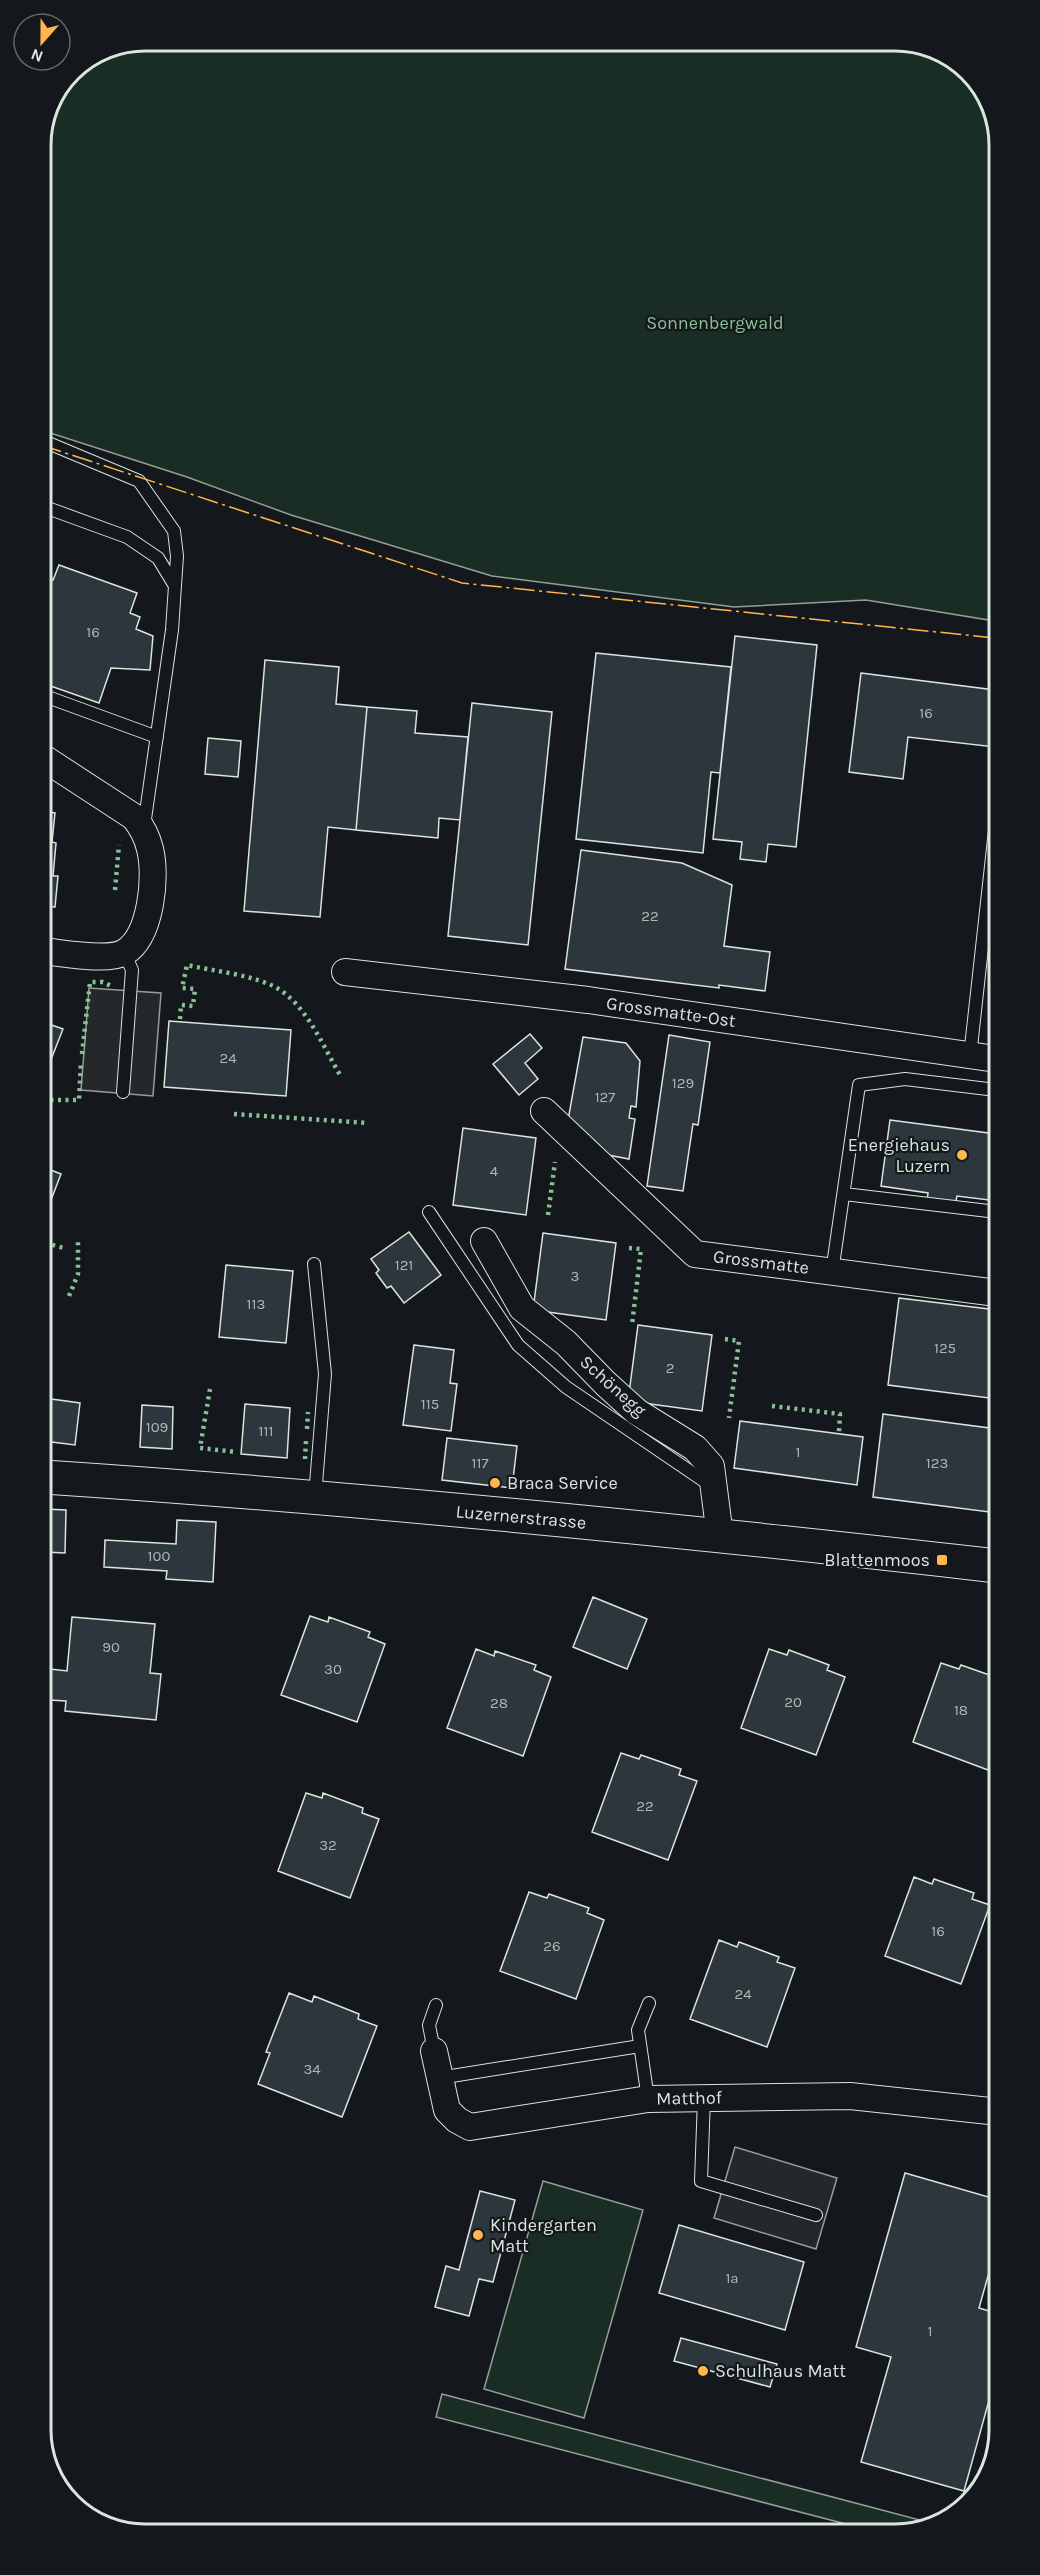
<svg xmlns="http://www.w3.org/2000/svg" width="1040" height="2575" font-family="Karla,sans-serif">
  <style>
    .green { fill: #1a2d24; stroke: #939e99; stroke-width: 1.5 }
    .parking { fill: #24282b; stroke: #939e99; stroke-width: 1.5 }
    .building { fill: #2c363c; stroke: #d8e6dc; stroke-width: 1.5 }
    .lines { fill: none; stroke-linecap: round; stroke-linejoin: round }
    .service-casing { stroke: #d8e6dc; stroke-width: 14 }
    .minor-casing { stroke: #d8e6dc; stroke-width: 28 }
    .secondary-casing { stroke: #d8e6dc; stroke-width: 35 }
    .service { stroke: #14181c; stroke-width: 12 }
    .minor { stroke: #14181c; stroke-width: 26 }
    .secondary { stroke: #14181c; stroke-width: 33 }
    .hedge { stroke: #8ac095; stroke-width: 4.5; stroke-dasharray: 3 4.5; stroke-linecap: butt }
    .power { stroke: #ffb74d; stroke-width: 1.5; stroke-dasharray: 21 4.5 3 4.5; stroke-linecap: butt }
    .poi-dot { fill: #ffb74d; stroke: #14181c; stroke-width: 2 }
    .labels { text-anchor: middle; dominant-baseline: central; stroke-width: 4.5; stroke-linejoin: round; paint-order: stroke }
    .number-label { font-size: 15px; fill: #adbab4 }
    .park-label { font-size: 18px; fill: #8ac095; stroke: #14181c }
    .street-label { font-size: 18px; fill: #d8e6dc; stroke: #14181c }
    .poi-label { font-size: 18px; fill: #d8e6dc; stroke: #14181c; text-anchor: start }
    .rim { fill: none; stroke: #d8e6dc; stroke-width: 3 }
  </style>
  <rect width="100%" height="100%" fill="#14181c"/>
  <!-- green -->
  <path class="green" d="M 902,41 L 959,62 L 994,112 L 995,621 L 866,600 L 734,607 L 492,576 L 291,515 L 187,477 L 41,430 L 41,138 L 71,71 L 105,48 Z
    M 543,2181 L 643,2210 L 584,2418 L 484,2389 Z
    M 442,2394 L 935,2524 L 928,2529 L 865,2529 L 436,2417 Z"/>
  <!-- parking -->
  <path class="parking" d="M 89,988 L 161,993 L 153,1096 L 81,1090 Z
    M 735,2147 L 837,2178 L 816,2249 L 714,2218 Z"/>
  <!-- building -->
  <path class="building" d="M 59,565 L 137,593 L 130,613 L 140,617 L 136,629 L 153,636 L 150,670 L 111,668 L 99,703 L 42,683 L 42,576 L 53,580 Z
    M 735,636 L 817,645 L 796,847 L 768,844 L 766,862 L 740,859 L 742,842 L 713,839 Z
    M 596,653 L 731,667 L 720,773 L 711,772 L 703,853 L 576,839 Z
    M 265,660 L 339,667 L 336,704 L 367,707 L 356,830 L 328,827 L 320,917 L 244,911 Z
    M 861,673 L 995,690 L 995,747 L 908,737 L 903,779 L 849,772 Z
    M 472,703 L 552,712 L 528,945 L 448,936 Z
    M 367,707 L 417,711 L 415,733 L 468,737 L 460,820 L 439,818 L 438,838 L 356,830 Z
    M 208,738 L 241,741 L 238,777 L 205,774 Z
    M 42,811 L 55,813 L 52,842 L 56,843 L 53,876 L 58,876 L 55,907 L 42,906 Z
    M 581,850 L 682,863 L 732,885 L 724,946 L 770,952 L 765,991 L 719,985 L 719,988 L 565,969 Z
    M 169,1021 L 291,1030 L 286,1096 L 164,1087 Z
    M 43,1022 L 63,1029 L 43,1080 Z
    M 530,1034 L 542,1048 L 525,1063 L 538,1079 L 519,1095 L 493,1064 Z
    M 669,1035 L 710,1042 L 698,1125 L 693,1124 L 683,1191 L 647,1186 Z
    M 583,1037 L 626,1043 L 640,1061 L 636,1107 L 631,1106 L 629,1118 L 635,1119 L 629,1159 L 608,1155 L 568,1120 Z
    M 890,1120 L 996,1134 L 997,1201 L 957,1196 L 955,1205 L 927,1201 L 928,1193 L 881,1186 Z
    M 463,1128 L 536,1138 L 526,1215 L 453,1205 Z
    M 43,1167 L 61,1174 L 43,1221 Z
    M 409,1232 L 441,1275 L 404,1303 L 391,1286 L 387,1288 L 376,1273 L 379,1270 L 371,1259 Z
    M 543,1233 L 616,1243 L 606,1320 L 533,1310 Z
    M 226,1265 L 293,1271 L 286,1343 L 219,1337 Z
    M 899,1298 L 997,1310 L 997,1399 L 888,1385 Z
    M 638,1325 L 712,1335 L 702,1411 L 628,1401 Z
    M 414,1345 L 454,1350 L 450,1383 L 457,1384 L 451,1431 L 403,1425 Z
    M 44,1398 L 80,1403 L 75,1445 L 44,1441 Z
    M 245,1404 L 290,1408 L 287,1458 L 241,1454 Z
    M 142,1405 L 173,1407 L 172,1449 L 140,1447 Z
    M 883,1414 L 997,1429 L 997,1513 L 873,1497 Z
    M 740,1421 L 863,1437 L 857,1485 L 734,1468 Z
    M 447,1438 L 517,1446 L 512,1488 L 442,1480 Z
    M 44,1509 L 66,1510 L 65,1553 L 44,1552 Z
    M 177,1520 L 216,1522 L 213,1582 L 166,1579 L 167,1571 L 104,1567 L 105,1540 L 176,1544 Z
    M 593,1597 L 647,1619 L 627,1669 L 573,1647 Z
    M 310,1616 L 328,1622 L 329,1617 L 370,1632 L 368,1637 L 385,1644 L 357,1722 L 281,1695 Z
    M 72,1617 L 155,1624 L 150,1673 L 161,1674 L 156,1720 L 65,1711 L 66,1701 L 49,1700 L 44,1697 L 44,1673 L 50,1669 L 67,1671 Z
    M 476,1649 L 494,1656 L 495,1651 L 536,1665 L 534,1670 L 551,1677 L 523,1756 L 447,1728 Z
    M 769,1649 L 787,1655 L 789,1650 L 829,1665 L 827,1670 L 845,1677 L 816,1755 L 741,1728 Z
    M 941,1663 L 959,1669 L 961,1665 L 998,1678 L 998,1743 L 988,1770 L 913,1742 Z
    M 621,1753 L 639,1759 L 641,1755 L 681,1769 L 679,1775 L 697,1781 L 668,1860 L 592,1832 Z
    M 306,1793 L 322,1798 L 323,1793 L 363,1808 L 362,1813 L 379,1819 L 350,1898 L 278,1871 Z
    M 914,1877 L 932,1884 L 934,1879 L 974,1893 L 972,1899 L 990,1905 L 961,1984 L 885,1956 Z
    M 529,1892 L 547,1898 L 549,1894 L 589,1908 L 587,1913 L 604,1920 L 576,1999 L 500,1971 Z
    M 719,1940 L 737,1947 L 739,1942 L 779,1957 L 777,1962 L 795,1968 L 767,2047 L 690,2019 Z
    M 289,1993 L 312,2002 L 314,1996 L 359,2014 L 358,2019 L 377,2026 L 342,2117 L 258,2084 L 270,2053 L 266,2052 Z
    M 905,2173 L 999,2200 L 999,2237 L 979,2308 L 999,2314 L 999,2364 L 964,2491 L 861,2462 L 891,2357 L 856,2347 Z
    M 480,2191 L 515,2200 L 493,2282 L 479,2279 L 469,2316 L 435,2307 L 446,2266 L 459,2270 Z
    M 679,2225 L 804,2262 L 785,2330 L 659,2293 Z
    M 681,2338 L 777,2364 L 770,2387 L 674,2361 Z"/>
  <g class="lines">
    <defs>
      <path id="service" d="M 41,440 L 139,481 L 174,531 L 177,556 L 172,630 L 144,826
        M 42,506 L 127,537 L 158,558 L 175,586
        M 42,695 L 157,737
        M 970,1056 L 996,821
        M 123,1092 L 132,970 L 124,952
        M 844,1194 L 997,1212
        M 429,1212 L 518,1345 L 566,1387 L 713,1487
        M 314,1264 L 325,1374 L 315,1496
        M 832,1272 L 859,1085 L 905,1079 L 996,1090
        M 434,2051 L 429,2025 L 436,2005
        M 439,2078 L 640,2046
        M 704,2098 L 701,2181 L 816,2215
        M 648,2099 L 638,2030 L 649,2003"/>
      <path id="minor" d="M 42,757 L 134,817 C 142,827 147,836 150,849 C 157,877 151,936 125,952 C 108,962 62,953 43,951
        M 345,972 L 588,1000 L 996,1059
        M 544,1111 L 695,1254 L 997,1293
        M 484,1241 L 522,1308 L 566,1343 L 606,1384 L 637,1412 L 695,1448 L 711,1466 L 720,1536
        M 434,2051 L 447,2110 L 457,2120 L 470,2127 L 648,2099 L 850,2096 L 999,2112"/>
      <path id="secondary" d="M 44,1477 C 362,1498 680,1530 997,1566"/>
    </defs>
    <!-- service casing -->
    <use href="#service" class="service-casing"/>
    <!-- minor casing -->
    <use href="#minor" class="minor-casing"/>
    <!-- secondary casing -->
    <use href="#secondary" class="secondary-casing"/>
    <!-- service -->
    <use href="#service" class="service"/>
    <!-- minor -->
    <use href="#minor" class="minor"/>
    <!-- secondary -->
    <use href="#secondary" class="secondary"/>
    <!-- hedge -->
    <path class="hedge" d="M 115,890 L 119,845
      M 43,972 L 52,973
      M 180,1019 L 181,1005 L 193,1006 L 195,989 L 182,988 L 187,965 C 213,971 254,975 277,988 C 307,1006 323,1046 340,1075
      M 82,1054 L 90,982 L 103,982 L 111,986
      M 43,1100 L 79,1100 L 81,1062
      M 234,1114 L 367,1123
      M 548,1215 L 555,1162
      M 45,1243 L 64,1248
      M 629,1248 L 641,1249 L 632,1325
      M 69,1296 L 78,1274 L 78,1240
      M 725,1339 L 739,1341 L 729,1418
      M 210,1389 L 200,1448 L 236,1452
      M 772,1406 L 840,1414 L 839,1432
      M 307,1429 L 308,1412
      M 305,1459 L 306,1441"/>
    <!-- power -->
    <path class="power" d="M 41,445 L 462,583 L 995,638"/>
  </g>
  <!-- markers -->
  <g class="poi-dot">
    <circle cx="962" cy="1155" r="6"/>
    <circle cx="495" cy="1483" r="6"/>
    <rect x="936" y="1554" width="12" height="12" rx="3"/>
    <circle cx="478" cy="2235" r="6"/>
    <circle cx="703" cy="2371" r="6"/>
  </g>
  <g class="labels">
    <!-- number labels -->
    <g class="number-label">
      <text x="93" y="632">16</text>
      <text x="926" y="713">16</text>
      <text x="650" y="916">22</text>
      <text x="228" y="1058">24</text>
      <text x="683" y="1083">129</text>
      <text x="605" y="1097">127</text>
      <text x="494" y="1171">4</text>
      <text x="404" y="1265">121</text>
      <text x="575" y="1276">3</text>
      <text x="256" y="1304">113</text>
      <text x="945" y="1348">125</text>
      <text x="670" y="1368">2</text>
      <text x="430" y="1404">115</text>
      <text x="157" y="1427">109</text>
      <text x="266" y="1431">111</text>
      <text x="798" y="1452">1</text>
      <text x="480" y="1463">117</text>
      <text x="937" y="1463">123</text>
      <text x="159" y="1556">100</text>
      <text x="111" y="1647">90</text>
      <text x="333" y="1669">30</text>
      <text x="793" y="1702">20</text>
      <text x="499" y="1703">28</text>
      <text x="961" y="1710">18</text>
      <text x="645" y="1806">22</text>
      <text x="328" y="1845">32</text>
      <text x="938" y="1931">16</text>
      <text x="552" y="1946">26</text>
      <text x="743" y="1994">24</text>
      <text x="312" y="2069">34</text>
      <text x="732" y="2278">1a</text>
      <text x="930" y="2331">1</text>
    </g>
    <!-- park labels -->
    <g class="park-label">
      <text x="715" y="323">Sonnenbergwald</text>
    </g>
    <!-- street labels -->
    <g class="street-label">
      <text transform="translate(671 1012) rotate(8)">Grossmatte-Ost</text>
      <text transform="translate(761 1262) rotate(7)">Grossmatte</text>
      <text transform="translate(613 1386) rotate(42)">Schönegg</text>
      <text transform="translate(521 1517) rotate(5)">Luzernerstrasse</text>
      <text transform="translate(689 2098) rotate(-1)">Matthof</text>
    </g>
    <!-- poi labels -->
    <g class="poi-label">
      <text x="950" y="1145" text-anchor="end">Energiehaus<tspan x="950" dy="21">Luzern</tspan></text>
      <text x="507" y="1483">Braca Service</text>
      <text x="930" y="1560" text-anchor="end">Blattenmoos</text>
      <text x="490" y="2225">Kindergarten<tspan x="490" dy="21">Matt</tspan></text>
      <text x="715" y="2371">Schulhaus Matt</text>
    </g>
  </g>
  <!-- crop -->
  <path d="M0 0H1040V2575H0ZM145 51H895A94 94 0 0 1 989 145V2430A94 94 0 0 1 895 2524H145A94 94 0 0 1 51 2430V145A94 94 0 0 1 145 51Z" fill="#14181c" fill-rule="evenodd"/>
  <path class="rim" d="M145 51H895A94 94 0 0 1 989 145V2430A94 94 0 0 1 895 2524H145A94 94 0 0 1 51 2430V145A94 94 0 0 1 145 51Z"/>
  <!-- north arrow -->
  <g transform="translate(42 42) rotate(201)"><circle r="28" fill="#14181c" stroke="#626a69" stroke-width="1.5"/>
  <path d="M0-4.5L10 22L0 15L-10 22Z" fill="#ffb74d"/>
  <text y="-9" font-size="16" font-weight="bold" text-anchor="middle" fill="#d8e6dc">N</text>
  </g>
</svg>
